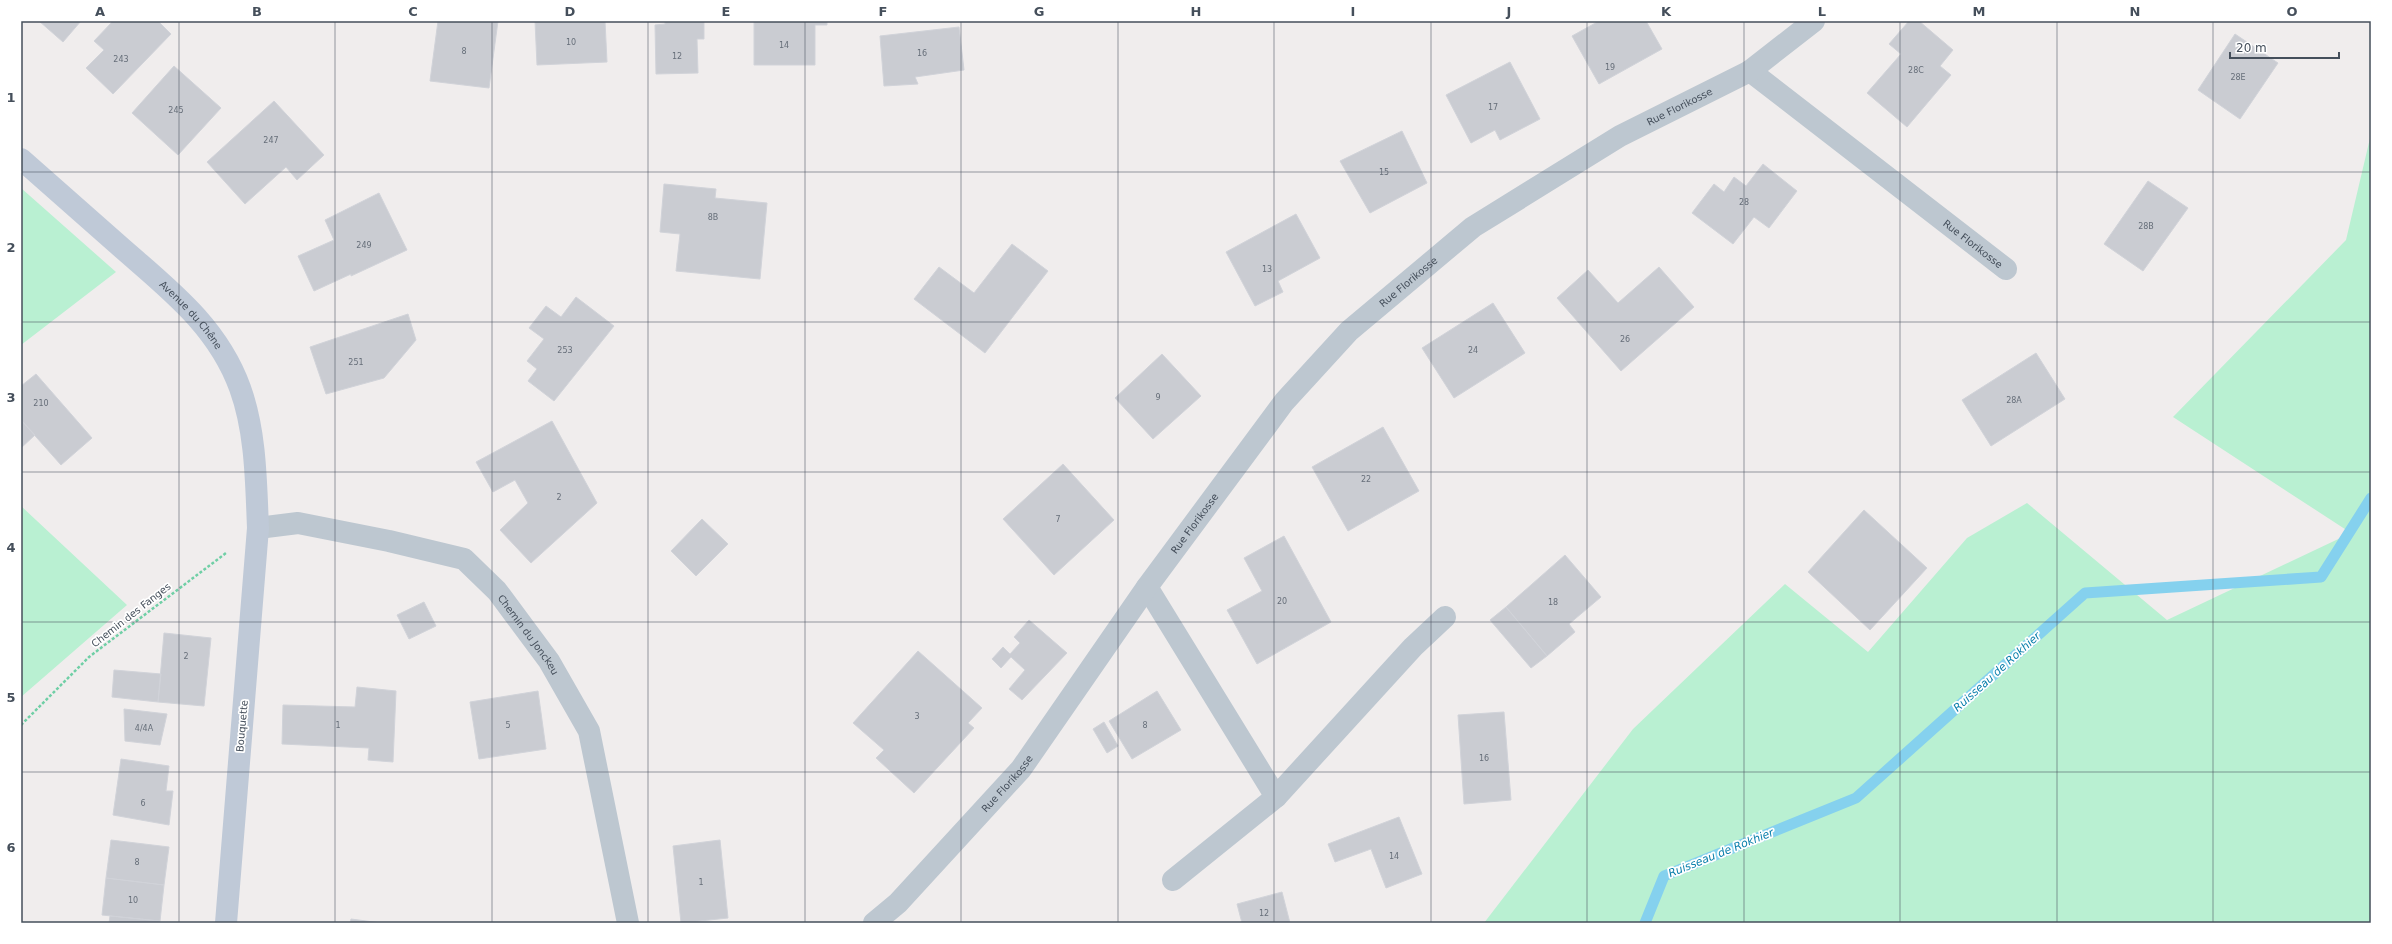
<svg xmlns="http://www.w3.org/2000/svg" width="2392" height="944" font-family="'DejaVu Sans',sans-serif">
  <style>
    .green { fill: #b9f0d2 }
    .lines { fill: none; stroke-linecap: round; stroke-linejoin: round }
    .stream { stroke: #85d1ee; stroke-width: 11 }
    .building { fill: #caccd2; stroke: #d1d3d9 }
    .path { stroke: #70cfa6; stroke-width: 2.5; stroke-dasharray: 3 2; stroke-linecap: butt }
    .street { stroke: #bdc7d0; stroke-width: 22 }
    .secondary { stroke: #bfc9d7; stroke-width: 22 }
    .grid { fill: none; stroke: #454f5b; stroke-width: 1; stroke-opacity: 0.55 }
    .labels { text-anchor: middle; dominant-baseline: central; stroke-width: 3.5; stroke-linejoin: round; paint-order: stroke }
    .number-label { font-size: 8px; fill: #666e79 }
    .street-label { font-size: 10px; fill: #454f5b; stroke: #fff }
    .water-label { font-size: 11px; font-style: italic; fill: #087eab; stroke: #fff }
    .neatline { fill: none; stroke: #454f5b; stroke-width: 1.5 }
    .grid-label { font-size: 13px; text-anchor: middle; font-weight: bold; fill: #454f5b }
  </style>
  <rect width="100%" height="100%" fill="#f0eded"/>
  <!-- green -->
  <path class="green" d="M 2371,134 L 2371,923 L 1484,923 L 1633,729 L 1785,584 L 1868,652 L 1967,538 L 2027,503 L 2167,620 L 2351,533 L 2173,417 L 2346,240 Z
    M 21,188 L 116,272 L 21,345 Z
    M 21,506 L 127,605 L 21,697 Z"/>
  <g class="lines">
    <!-- stream -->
    <path class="stream" d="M 1645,923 L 1664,876 L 1856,798 L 2085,593 L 2321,577 L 2371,498"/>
  </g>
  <!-- building -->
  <path class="building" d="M 39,21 L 81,21 L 63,42 Z
    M 113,21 L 158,21 L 171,34 L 113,94 L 86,68 L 104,50 L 94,41 Z
    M 438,21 L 498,21 L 489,88 L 430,81 Z
    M 535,21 L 605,21 L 607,62 L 537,65 Z
    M 665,21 L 704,21 L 704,39 L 697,39 L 698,73 L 656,74 L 655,25 L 665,24 Z
    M 754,21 L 827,21 L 827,25 L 815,25 L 815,65 L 754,65 Z
    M 1599,21 L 1646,21 L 1662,49 L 1599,84 L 1572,36 Z
    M 1909,21 L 1919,21 L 1953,50 L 1940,66 L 1951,75 L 1907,127 L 1867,93 L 1901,54 L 1889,44 Z
    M 959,27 L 964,70 L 915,77 L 918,84 L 884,86 L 880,36 Z
    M 2235,34 L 2278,63 L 2240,119 L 2198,90 Z
    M 1510,62 L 1540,119 L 1500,140 L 1495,130 L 1471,143 L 1446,95 Z
    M 174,66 L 221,108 L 178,155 L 132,113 Z
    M 274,101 L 324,155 L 297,180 L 286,167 L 245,204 L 207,162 Z
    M 1402,131 L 1427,183 L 1370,213 L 1340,161 Z
    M 1763,164 L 1797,191 L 1769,228 L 1754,217 L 1733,244 L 1692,213 L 1714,184 L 1724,192 L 1734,177 L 1746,186 Z
    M 2148,181 L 2188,208 L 2143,271 L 2104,244 Z
    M 664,184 L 716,189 L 715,198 L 767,203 L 760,279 L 676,271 L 680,234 L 660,232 Z
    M 379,193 L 407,250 L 351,276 L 351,274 L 314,291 L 298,256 L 334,240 L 325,220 Z
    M 1296,214 L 1320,258 L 1278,281 L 1283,292 L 1255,306 L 1226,252 Z
    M 1012,244 L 1048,271 L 985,353 L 914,299 L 939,267 L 974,293 Z
    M 1659,267 L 1694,307 L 1621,371 L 1557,298 L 1588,270 L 1618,303 Z
    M 576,297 L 614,326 L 554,401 L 528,381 L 537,369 L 527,361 L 544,339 L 529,328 L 546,306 L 561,317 Z
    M 1493,303 L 1525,353 L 1454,398 L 1422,348 Z
    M 408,314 L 416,340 L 384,378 L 326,394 L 310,347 Z
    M 2036,353 L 2065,399 L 1991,446 L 1962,400 Z
    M 1162,354 L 1201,396 L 1153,439 L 1115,398 Z
    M 36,374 L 92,438 L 61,465 L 21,420 L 21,386 Z
    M 21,420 L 35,435 L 21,448 Z
    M 552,421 L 597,503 L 531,563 L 500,530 L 528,503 L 515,480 L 493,492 L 476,462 Z
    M 1383,427 L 1419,491 L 1348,531 L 1312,467 Z
    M 1063,464 L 1114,520 L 1054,575 L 1003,519 Z
    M 1864,510 L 1927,568 L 1870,630 L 1808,572 Z
    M 702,519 L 728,544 L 696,576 L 671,551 Z
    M 1284,536 L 1331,622 L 1257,664 L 1227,610 L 1262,591 L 1244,558 Z
    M 1565,555 L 1601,597 L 1569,624 L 1575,632 L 1547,656 L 1506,607 Z
    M 424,602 L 436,626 L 409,639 L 397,615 Z
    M 1506,607 L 1547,656 L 1531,668 L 1490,620 Z
    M 1029,620 L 1067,653 L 1022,700 L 1009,689 L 1025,670 L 1011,657 L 1001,668 L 992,659 L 1003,647 L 1010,654 L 1020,643 L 1014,637 Z
    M 164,633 L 211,638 L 204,706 L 158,702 Z
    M 918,651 L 982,708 L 968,723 L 974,728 L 914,793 L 876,758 L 884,750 L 853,723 Z
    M 114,670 L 161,674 L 158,702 L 112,697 Z
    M 357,687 L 396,691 L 393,762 L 368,760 L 369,748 L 282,744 L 283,705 L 355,707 Z
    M 538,691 L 546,749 L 479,759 L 470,702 Z
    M 1157,691 L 1181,730 L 1132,759 L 1109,721 Z
    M 124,709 L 167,714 L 160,745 L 125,741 Z
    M 1504,712 L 1511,800 L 1464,804 L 1458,715 Z
    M 1104,722 L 1118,746 L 1107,753 L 1093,729 Z
    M 121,759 L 169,766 L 166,791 L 173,791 L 169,825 L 113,815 Z
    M 1399,817 L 1422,874 L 1386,888 L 1371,849 L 1335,862 L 1328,844 Z
    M 111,840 L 169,847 L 164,885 L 106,878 Z
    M 720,840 L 728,918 L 681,923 L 673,846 Z
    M 106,878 L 164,885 L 160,921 L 102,915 Z
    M 1282,892 L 1290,923 L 1242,923 L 1237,904 Z
    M 110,916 L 160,921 L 159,923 L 109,923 Z
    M 351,919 L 381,923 L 350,923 Z"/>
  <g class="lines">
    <!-- path -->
    <path class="path" d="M 21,725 L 89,657 L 226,553"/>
    <!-- street -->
    <g class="street">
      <path id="s1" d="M 1750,71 L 2006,269"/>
      <path id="s2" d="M 258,528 L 298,523 L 389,541 L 464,559 L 497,591 L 549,661 L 589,731 L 628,923"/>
      <path d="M 1147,587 L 1276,797"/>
      <path d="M 1173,880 L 1276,797 L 1413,647 L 1445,617"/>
      <path id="s3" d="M 874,923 L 898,903 L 1021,769 L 1147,587 L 1284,402 L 1349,331 L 1473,227 L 1620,136 L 1750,71 L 1814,21"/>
    </g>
    <!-- secondary -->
    <path class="secondary" id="s4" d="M 21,159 C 55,189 89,219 123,249 C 170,290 218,327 240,388 C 256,432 256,482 258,528 L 226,923"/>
  </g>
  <!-- grid -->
  <path class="grid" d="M 179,21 L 179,923M 335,21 L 335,923M 492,21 L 492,923M 648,21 L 648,923M 805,21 L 805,923M 961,21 L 961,923M 1118,21 L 1118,923M 1274,21 L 1274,923M 1431,21 L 1431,923M 1587,21 L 1587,923M 1744,21 L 1744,923M 1900,21 L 1900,923M 2057,21 L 2057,923M 2213,21 L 2213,923M 21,172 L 2371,172M 21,322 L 2371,322M 21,472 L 2371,472M 21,622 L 2371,622M 21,772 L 2371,772"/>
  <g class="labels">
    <!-- number labels -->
    <g class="number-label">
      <text x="571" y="42">10</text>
      <text x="784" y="45">14</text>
      <text x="464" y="51">8</text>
      <text x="922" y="53">16</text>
      <text x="677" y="56">12</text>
      <text x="121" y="59">243</text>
      <text x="1610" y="67">19</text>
      <text x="1916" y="70">28C</text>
      <text x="2238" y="77">28E</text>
      <text x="1493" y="107">17</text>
      <text x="176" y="110">245</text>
      <text x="271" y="140">247</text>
      <text x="1384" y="172">15</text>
      <text x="1744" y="202">28</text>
      <text x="713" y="217">8B</text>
      <text x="2146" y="226">28B</text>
      <text x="364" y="245">249</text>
      <text x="1267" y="269">13</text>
      <text x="1625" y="339">26</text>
      <text x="565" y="350">253</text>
      <text x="1473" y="350">24</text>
      <text x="356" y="362">251</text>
      <text x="1158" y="397">9</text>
      <text x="2014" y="400">28A</text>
      <text x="41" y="403">210</text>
      <text x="1366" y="479">22</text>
      <text x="559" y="497">2</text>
      <text x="1058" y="519">7</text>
      <text x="1282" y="601">20</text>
      <text x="1553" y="602">18</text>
      <text x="186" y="656">2</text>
      <text x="917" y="716">3</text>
      <text x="338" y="725">1</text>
      <text x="508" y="725">5</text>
      <text x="1145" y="725">8</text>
      <text x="144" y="728">4/4A</text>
      <text x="1484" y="758">16</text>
      <text x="143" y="803">6</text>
      <text x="1394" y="856">14</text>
      <text x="137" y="862">8</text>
      <text x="701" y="882">1</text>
      <text x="133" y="900">10</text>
      <text x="1264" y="913">12</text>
    </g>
    <!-- street labels -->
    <g class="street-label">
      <text stroke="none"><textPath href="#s3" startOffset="1162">Rue Florikosse</textPath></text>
      <text stroke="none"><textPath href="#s1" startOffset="282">Rue Florikosse</textPath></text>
      <text stroke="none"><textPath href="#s3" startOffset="838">Rue Florikosse</textPath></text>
      <text stroke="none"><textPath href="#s4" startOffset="231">Avenue du Chêne</textPath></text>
      <text stroke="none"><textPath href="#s3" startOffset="514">Rue Florikosse</textPath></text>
      <text transform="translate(131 615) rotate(-38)">Chemin des Fanges</text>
      <text stroke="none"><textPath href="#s2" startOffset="310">Chemin du Jonckeu</textPath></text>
      <text transform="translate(242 726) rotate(-85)">Bouquette</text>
      <text stroke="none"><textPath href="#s3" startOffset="193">Rue Florikosse</textPath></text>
    </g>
    <!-- water labels -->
    <g class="water-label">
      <text transform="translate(1997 672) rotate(-42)">Ruisseau de Rokhier</text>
      <text transform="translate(1721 853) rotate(-22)">Ruisseau de Rokhier</text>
    </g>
  </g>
  <!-- border -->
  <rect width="2392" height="944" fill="none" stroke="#ffffff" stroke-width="44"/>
  <!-- scale -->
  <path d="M2230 52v6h109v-6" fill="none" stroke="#454f5b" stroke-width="2"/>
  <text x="2236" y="52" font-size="12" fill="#454f5b" stroke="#ffffff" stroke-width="3" paint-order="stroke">20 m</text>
  <rect x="22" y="22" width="2348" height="900" class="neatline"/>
  <g class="grid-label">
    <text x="100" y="16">A</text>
    <text x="257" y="16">B</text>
    <text x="413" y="16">C</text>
    <text x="570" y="16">D</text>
    <text x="726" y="16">E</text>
    <text x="883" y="16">F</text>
    <text x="1039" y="16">G</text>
    <text x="1196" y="16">H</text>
    <text x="1353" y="16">I</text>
    <text x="1509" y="16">J</text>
    <text x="1666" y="16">K</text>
    <text x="1822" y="16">L</text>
    <text x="1979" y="16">M</text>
    <text x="2135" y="16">N</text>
    <text x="2292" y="16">O</text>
    <text x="11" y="102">1</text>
    <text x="11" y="252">2</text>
    <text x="11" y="402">3</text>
    <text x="11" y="552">4</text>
    <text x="11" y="702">5</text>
    <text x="11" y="852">6</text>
  </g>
</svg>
